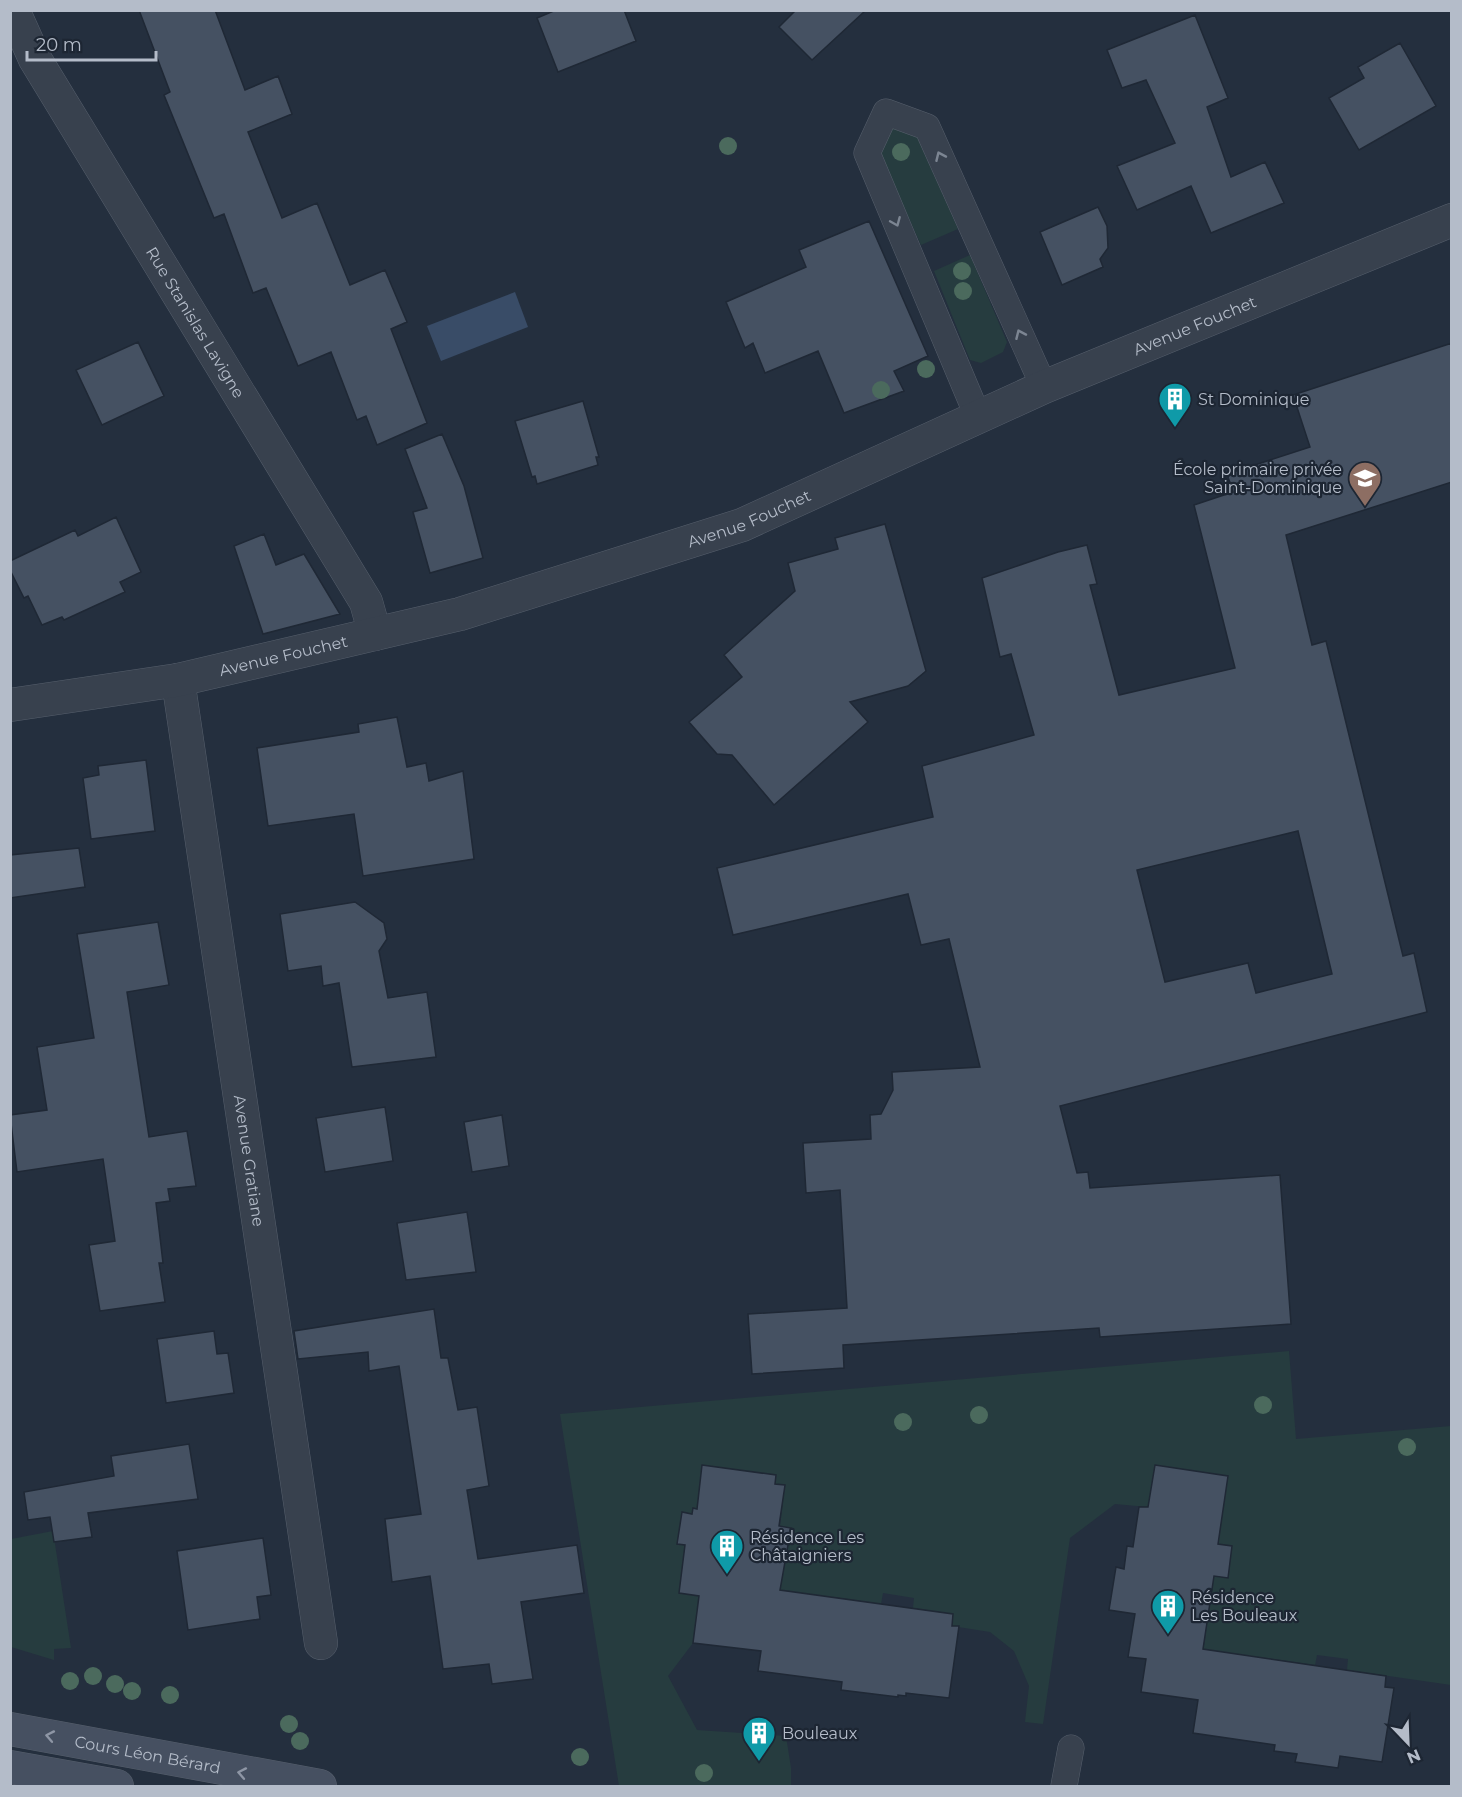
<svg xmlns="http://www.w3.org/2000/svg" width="1462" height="1797" font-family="Montserrat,sans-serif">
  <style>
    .green { fill: #263c3f }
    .water { fill: #394c67 }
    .building { fill: #455162; stroke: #1f2835; stroke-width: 1.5; fill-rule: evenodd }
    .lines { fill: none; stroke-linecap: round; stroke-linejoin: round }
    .service-casing { stroke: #565f6c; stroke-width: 27 }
    .minor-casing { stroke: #565f6c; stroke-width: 34 }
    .tertiary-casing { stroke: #565f6c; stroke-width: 34 }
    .secondary-casing { stroke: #565f6c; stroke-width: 34 }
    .service { stroke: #38414e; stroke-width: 26 }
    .minor { stroke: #38414e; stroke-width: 33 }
    .tertiary { stroke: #38414e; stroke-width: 33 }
    .secondary { stroke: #465061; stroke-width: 33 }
    .tree { fill: #4b6a5d }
    .oneway { stroke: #7c8592 }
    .oneway2 { stroke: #8e96a5 }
    .labels { text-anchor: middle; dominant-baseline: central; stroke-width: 4.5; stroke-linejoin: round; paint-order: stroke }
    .street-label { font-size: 16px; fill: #b4bcc9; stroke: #1d2633 }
    .poi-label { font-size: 16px; fill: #b4bcc9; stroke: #1d2633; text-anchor: start }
  </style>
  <rect width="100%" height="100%" fill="#242f3e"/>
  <!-- green -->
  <path class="green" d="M 897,126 L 915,132 L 958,229 L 921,245 L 878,150 L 883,132 Z
    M 970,255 L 1007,342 L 1003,352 L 981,363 L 970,360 L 934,271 Z
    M 1289,1351 L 1296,1439 L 1451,1426 L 1451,1685 L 1347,1670 L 1348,1659 L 1317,1655 L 1315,1665 L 1266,1658 L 1202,1659 L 1214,1576 L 1228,1578 L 1232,1546 L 1218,1544 L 1228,1476 L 1155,1465 L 1148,1507 L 1115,1504 L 1070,1538 L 1043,1724 L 1025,1722 L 1029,1686 L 1014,1651 L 990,1632 L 952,1626 L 952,1614 L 913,1608 L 914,1598 L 883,1593 L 881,1604 L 834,1597 L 769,1598 L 775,1557 L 786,1559 L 791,1528 L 780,1526 L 785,1485 L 775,1484 L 776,1475 L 702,1465 L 697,1509 L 693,1508 L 692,1514 L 682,1513 L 677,1544 L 685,1545 L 679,1593 L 699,1596 L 693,1643 L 668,1676 L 697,1730 L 786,1736 L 791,1768 L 791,1786 L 619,1786 L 560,1414 Z
    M 53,1531 L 71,1648 L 54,1649 L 54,1660 L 11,1647 L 11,1539 Z"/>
  <!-- water -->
  <path class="water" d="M 515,292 L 528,327 L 441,361 L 427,326 Z"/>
  <!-- building -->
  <path class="building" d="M 139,10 L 215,10 L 245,90 L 278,76 L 292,114 L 248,132 L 282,218 L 317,203 L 350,285 L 385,270 L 407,322 L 391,329 L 427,423 L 377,445 L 366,416 L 357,420 L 331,352 L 298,366 L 266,288 L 253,293 L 224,214 L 214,218 L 164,95 L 170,92 Z
    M 556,10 L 624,10 L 636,41 L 558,72 L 537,18 Z
    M 796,10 L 866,10 L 812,60 L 779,27 Z
    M 1195,15 L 1228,98 L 1207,107 L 1231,177 L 1265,162 L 1284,203 L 1211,233 L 1191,186 L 1137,210 L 1117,166 L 1175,143 L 1146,80 L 1122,88 L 1107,50 Z
    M 1400,43 L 1436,106 L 1359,150 L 1329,98 L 1364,78 L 1358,67 Z
    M 1098,207 L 1107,226 L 1108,248 L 1100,259 L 1103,267 L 1062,285 L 1040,232 Z
    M 869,221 L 928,356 L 894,371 L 904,391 L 844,413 L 818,351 L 765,373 L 753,343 L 745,348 L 726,302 L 806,267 L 799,250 Z
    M 138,342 L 164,396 L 102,425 L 76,370 Z
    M 1452,343 L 1452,482 L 1286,535 L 1312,645 L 1326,641 L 1403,956 L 1414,953 L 1427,1012 L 1060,1106 L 1077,1173 L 1088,1172 L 1090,1188 L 1280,1175 L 1291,1324 L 1100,1337 L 1099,1328 L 843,1345 L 844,1368 L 752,1374 L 748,1314 L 847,1308 L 840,1190 L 806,1193 L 803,1143 L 871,1139 L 870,1115 L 881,1114 L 893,1090 L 892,1072 L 980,1067 L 949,939 L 921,945 L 908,894 L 733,935 L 717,868 L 933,817 L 922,766 L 1034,735 L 1011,654 L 1000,657 L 982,578 L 1058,552 L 1087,545 L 1097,584 L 1090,585 L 1119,695 L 1235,668 L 1194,505 L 1233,492 L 1227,474 L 1310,447 L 1293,395 ZM 1298,831 L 1332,974 L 1256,993 L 1248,963 L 1165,982 L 1137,870 Z
    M 583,401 L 599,457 L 596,457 L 598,465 L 537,484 L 535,476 L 532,477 L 515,421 Z
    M 442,434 L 464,486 L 483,558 L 430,573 L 413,512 L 427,508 L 405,449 Z
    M 116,517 L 141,572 L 120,582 L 125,592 L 64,620 L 62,617 L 42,625 L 28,596 L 24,598 L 10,570 L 10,561 L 75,530 L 78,536 Z
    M 885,524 L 926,671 L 908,686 L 850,702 L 868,722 L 774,805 L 732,755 L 717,754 L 689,722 L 742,677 L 724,655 L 795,591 L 788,563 L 838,549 L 835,538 Z
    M 264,534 L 276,565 L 304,554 L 340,614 L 263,634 L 234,546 Z
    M 397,717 L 407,767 L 426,763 L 429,781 L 463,771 L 474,859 L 363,876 L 354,814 L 268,826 L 257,748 L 359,732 L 358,724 Z
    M 146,760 L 155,831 L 91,839 L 83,778 L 99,775 L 98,766 Z
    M 79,848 L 85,887 L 10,898 L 10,855 Z
    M 355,902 L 384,923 L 387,939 L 379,951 L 388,998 L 427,992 L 436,1057 L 352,1067 L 339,983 L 323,986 L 321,966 L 288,971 L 280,914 Z
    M 158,922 L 169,985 L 127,992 L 149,1137 L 187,1131 L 196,1186 L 168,1189 L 170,1201 L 156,1203 L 163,1263 L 159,1263 L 165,1302 L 100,1311 L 89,1245 L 115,1241 L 103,1159 L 17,1172 L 10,1115 L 47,1110 L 37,1047 L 94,1038 L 77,934 Z
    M 385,1107 L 393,1161 L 325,1172 L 316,1118 Z
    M 502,1115 L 509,1166 L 472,1172 L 464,1122 Z
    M 467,1212 L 476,1272 L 406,1280 L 397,1223 Z
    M 434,1309 L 441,1358 L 448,1358 L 458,1410 L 477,1407 L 489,1486 L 467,1490 L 478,1559 L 577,1545 L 584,1593 L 521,1602 L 533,1679 L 492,1684 L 489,1664 L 443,1669 L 430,1576 L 392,1582 L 385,1519 L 421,1514 L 399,1366 L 369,1371 L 368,1352 L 298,1359 L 294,1331 Z
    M 214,1331 L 217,1354 L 228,1353 L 234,1393 L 166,1403 L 157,1339 Z
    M 189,1444 L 198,1499 L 88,1513 L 92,1537 L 54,1542 L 50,1517 L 28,1520 L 24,1492 L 114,1476 L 111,1456 Z
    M 702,1465 L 776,1475 L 775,1484 L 785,1485 L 779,1526 L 791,1528 L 780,1590 L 953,1614 L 952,1626 L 959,1626 L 949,1698 L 906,1693 L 906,1696 L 898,1695 L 898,1697 L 841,1690 L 842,1682 L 758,1671 L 761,1651 L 693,1643 L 699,1596 L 679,1593 L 685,1545 L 677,1544 L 682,1512 L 692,1514 L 693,1508 L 697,1509 Z
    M 1155,1465 L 1228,1476 L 1218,1544 L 1232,1546 L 1228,1578 L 1214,1576 L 1203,1649 L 1386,1676 L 1385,1687 L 1394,1688 L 1382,1762 L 1340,1756 L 1338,1768 L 1295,1762 L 1297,1754 L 1274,1751 L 1275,1745 L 1193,1733 L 1198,1700 L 1141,1692 L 1146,1659 L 1128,1657 L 1135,1614 L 1109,1610 L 1116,1567 L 1124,1569 L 1127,1546 L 1133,1547 L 1139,1507 L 1148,1507 Z
    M 263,1538 L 271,1595 L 257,1597 L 260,1619 L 188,1630 L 177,1551 Z"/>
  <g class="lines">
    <defs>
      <path id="service" d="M 978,417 L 867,153 L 886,112 L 927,127 L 1044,387
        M 1064,1786 L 1071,1748"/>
      <g id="minor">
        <path id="s1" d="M 13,10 L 35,59 L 366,602 L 375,634"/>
        <path id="s2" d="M 178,680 L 321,1643"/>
      </g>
      <g id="tertiary">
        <path id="s3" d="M 10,705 L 178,680 L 460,614 L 742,525 L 1044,387 L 1452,220"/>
      </g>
      <g id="secondary">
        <path id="s4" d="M 10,1729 L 320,1786"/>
        <path d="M 10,1767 L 117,1786"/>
      </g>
    </defs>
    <!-- service casing -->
    <use href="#service" class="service-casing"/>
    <!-- minor casing -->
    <use href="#minor" class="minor-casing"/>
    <!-- tertiary casing -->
    <use href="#tertiary" class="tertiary-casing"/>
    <!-- secondary casing -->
    <use href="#secondary" class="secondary-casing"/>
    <!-- service -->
    <use href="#service" class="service"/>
    <!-- minor -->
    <use href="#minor" class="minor"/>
    <!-- tertiary -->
    <use href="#tertiary" class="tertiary"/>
    <!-- secondary -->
    <use href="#secondary" class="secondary"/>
  </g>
  <!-- trees -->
  <g class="tree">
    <circle cx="728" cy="146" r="9"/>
    <circle cx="901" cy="152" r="9"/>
    <circle cx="962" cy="271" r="9"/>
    <circle cx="963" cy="291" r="9"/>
    <circle cx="926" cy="369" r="9"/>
    <circle cx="881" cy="390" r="9"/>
    <circle cx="1263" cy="1405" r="9"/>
    <circle cx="979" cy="1415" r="9"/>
    <circle cx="903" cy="1422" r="9"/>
    <circle cx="1407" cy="1447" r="9"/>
    <circle cx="93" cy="1676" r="9"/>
    <circle cx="70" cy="1681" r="9"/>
    <circle cx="115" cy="1684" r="9"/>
    <circle cx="132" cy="1691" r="9"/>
    <circle cx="170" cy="1695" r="9"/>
    <circle cx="289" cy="1724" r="9"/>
    <circle cx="300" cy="1741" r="9"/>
    <circle cx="580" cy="1757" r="9"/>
    <circle cx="704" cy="1773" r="9"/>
  </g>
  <!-- one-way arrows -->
  <defs><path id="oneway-chevron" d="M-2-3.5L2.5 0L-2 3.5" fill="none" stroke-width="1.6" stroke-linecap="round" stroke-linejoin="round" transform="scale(1.5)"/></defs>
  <g class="oneway">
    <use href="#oneway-chevron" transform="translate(940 156) rotate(-114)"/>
    <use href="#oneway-chevron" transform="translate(896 222) rotate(67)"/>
    <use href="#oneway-chevron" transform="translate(1020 334) rotate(-114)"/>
  </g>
  <g class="oneway2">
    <use href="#oneway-chevron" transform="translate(50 1736) rotate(-169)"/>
    <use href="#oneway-chevron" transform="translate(242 1773) rotate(-169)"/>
  </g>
  <!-- icons -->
  <defs>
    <symbol id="building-pin" viewBox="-11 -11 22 30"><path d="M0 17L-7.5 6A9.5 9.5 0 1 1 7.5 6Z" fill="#0f9aa8" stroke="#1d2633"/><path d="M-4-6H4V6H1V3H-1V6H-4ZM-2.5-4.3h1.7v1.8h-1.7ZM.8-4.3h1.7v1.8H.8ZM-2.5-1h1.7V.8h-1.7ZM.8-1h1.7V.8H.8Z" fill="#fff"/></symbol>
    <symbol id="school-pin" viewBox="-11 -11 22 30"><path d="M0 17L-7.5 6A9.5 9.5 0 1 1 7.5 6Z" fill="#8d6e63" stroke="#1d2633"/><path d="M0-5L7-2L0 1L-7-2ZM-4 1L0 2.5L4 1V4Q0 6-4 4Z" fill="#fff"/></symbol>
  </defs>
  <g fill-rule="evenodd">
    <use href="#building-pin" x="1156" y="380" width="38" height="52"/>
    <use href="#school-pin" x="1346" y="459" width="38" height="52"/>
    <use href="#building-pin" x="708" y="1527" width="38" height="52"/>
    <use href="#building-pin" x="1149" y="1587" width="38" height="52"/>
    <use href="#building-pin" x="740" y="1714" width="38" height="52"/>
  </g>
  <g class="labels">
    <!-- street labels -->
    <g class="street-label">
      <text stroke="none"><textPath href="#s1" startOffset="362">Rue Stanislas Lavigne</textPath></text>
      <text stroke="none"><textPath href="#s3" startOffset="1250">Avenue Fouchet</textPath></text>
      <text stroke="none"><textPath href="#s3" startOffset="764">Avenue Fouchet</textPath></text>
      <text stroke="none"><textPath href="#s3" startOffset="278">Avenue Fouchet</textPath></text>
      <text stroke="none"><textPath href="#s2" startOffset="486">Avenue Gratiane</textPath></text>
      <text stroke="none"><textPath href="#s4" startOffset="140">Cours Léon Bérard</textPath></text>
    </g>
    <!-- poi labels -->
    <g class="poi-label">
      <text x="1198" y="399">St Dominique</text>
      <text x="1342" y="469" text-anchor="end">École primaire privée<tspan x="1342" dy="18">Saint-Dominique</tspan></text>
      <text x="750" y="1537">Résidence Les<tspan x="750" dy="18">Châtaigniers</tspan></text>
      <text x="1191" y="1597">Résidence<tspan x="1191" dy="18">Les Bouleaux</tspan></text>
      <text x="782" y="1733">Bouleaux</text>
    </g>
  </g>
  <!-- border -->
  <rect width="1462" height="1797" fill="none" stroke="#b4bcc9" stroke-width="24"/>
  <!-- north arrow -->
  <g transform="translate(1408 1743) rotate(157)" stroke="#1d2633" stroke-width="4.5" paint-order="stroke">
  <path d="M0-4.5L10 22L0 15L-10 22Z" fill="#b4bcc9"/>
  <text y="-9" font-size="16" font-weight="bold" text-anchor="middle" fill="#b4bcc9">N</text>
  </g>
  <!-- scale -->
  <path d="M27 51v9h129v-9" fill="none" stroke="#b4bcc9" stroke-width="3"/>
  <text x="36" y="51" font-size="18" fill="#b4bcc9" stroke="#1d2633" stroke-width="4.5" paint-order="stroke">20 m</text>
</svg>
